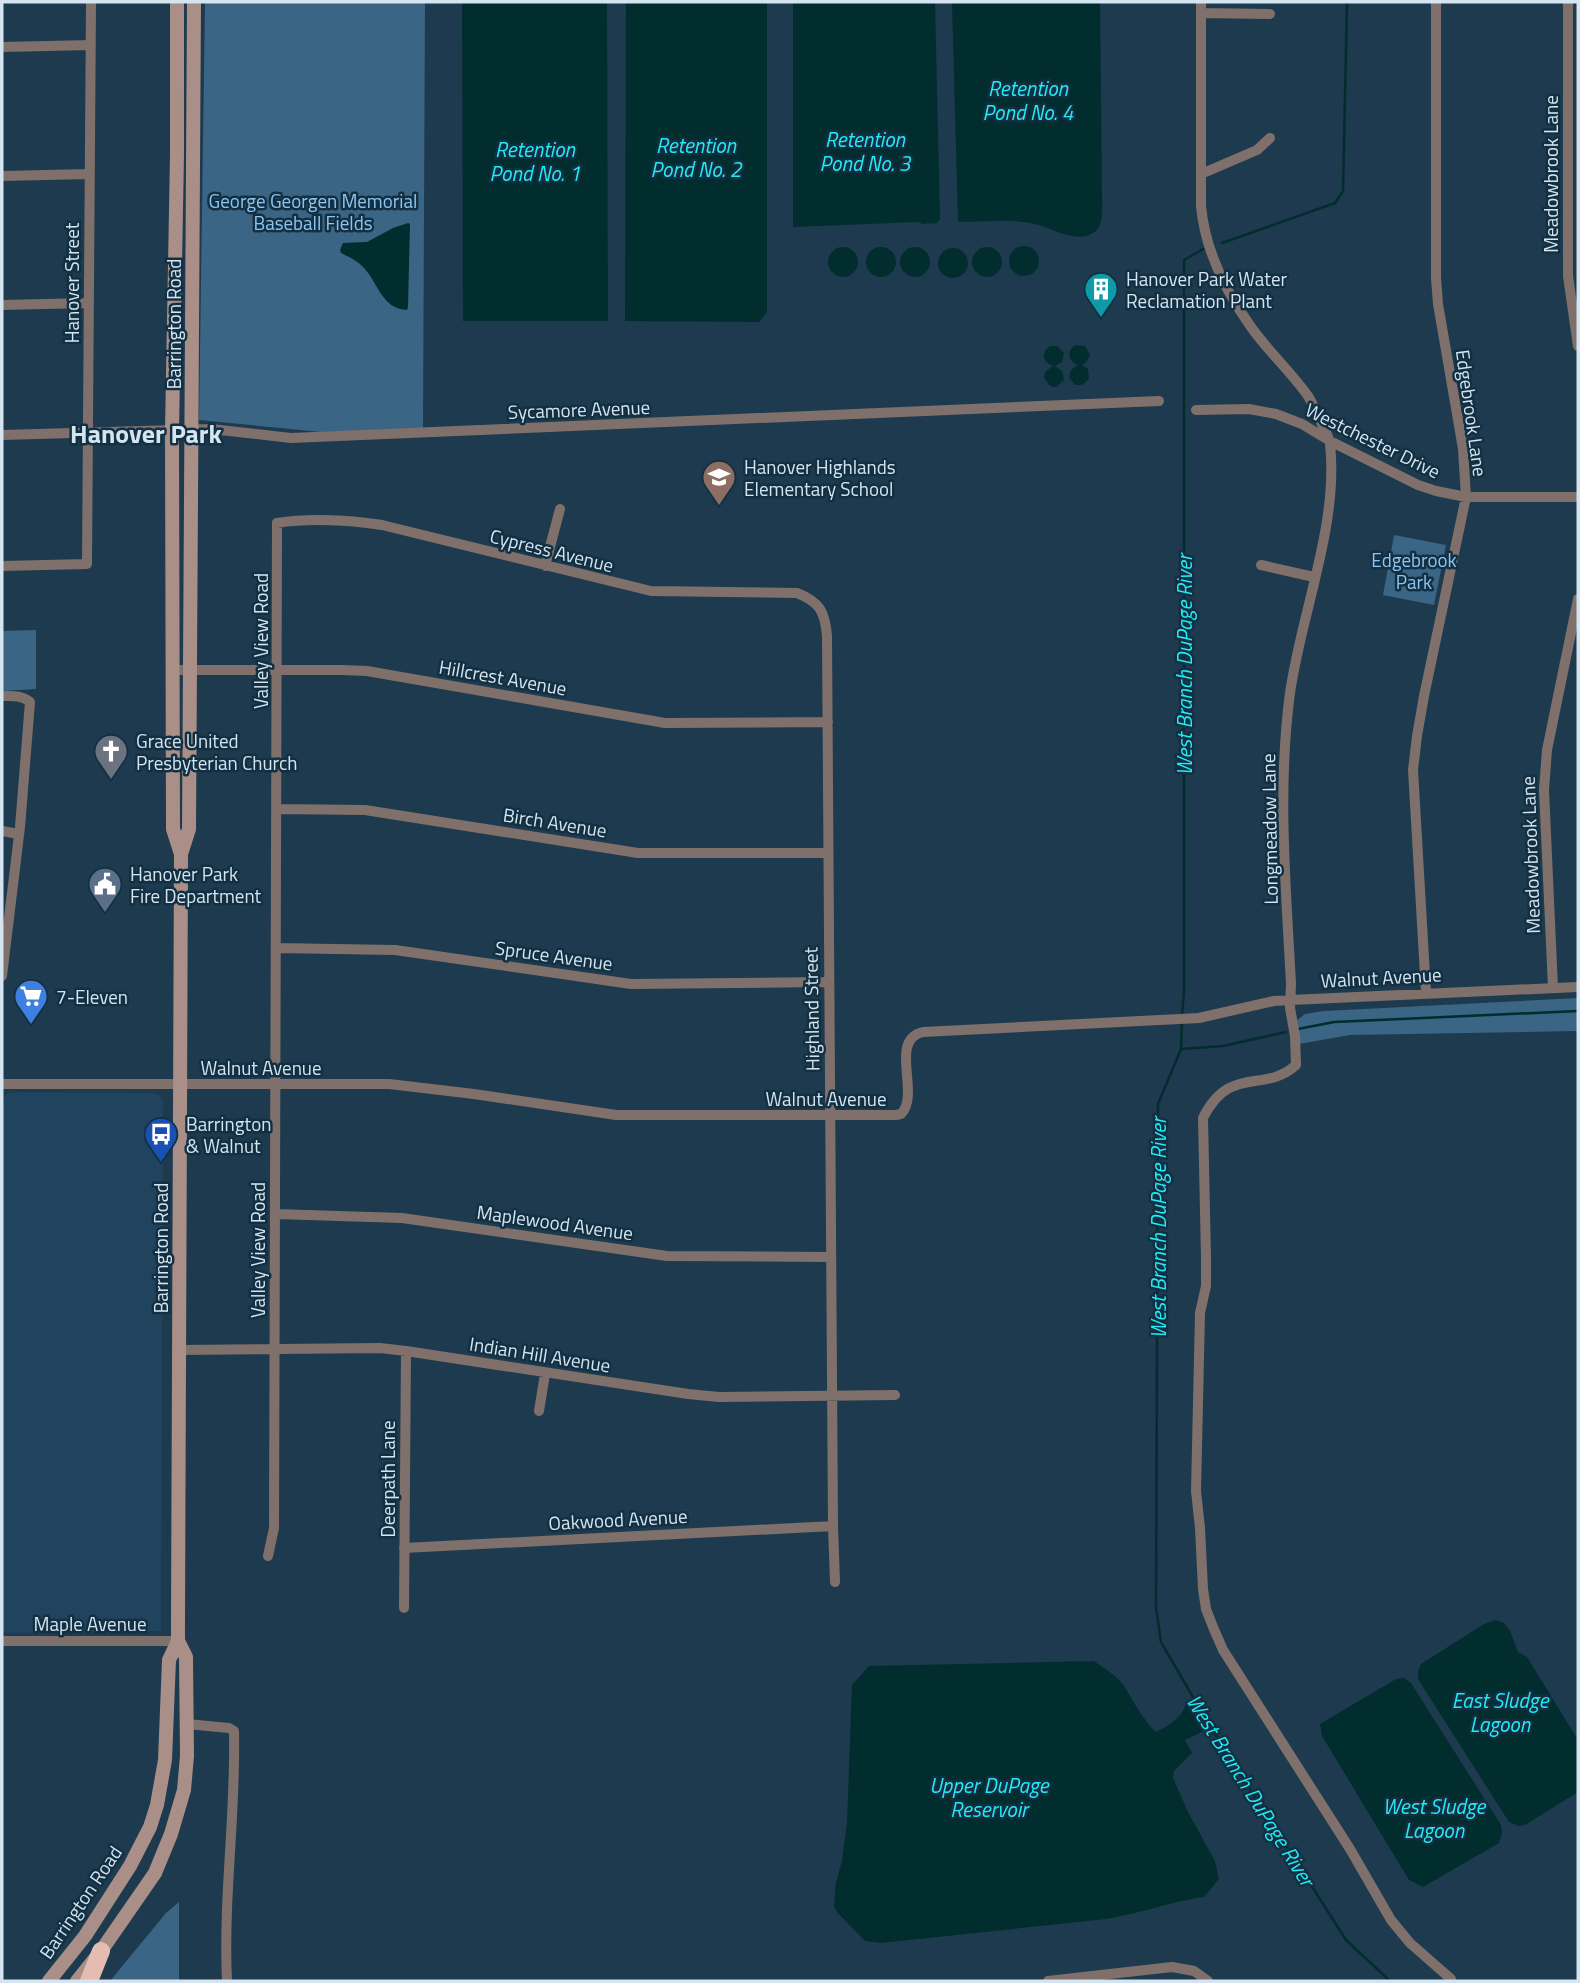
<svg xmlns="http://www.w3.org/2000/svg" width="1580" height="1983" font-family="'Titillium Web',sans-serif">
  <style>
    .built { fill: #21445e }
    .green { fill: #3a6584 }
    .water { fill: #022d2f }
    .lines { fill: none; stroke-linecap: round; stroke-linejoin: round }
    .stream { stroke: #022d2f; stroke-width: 2.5 }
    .street { stroke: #80706b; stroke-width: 10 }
    .secondary { stroke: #a98f87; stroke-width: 14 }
    .highway { stroke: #e5bdb0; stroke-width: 18 }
    .labels { text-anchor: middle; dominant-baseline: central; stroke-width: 5; stroke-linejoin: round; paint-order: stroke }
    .street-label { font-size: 19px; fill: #d4e4f1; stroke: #133043 }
    .park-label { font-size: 19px; fill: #8dc5f1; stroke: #133043 }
    .poi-label { font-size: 19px; fill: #d4e4f1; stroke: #133043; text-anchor: start }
    .water-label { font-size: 21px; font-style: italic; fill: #21ecf6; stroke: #133043 }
    .district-label { font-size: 26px; font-weight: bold; fill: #d4e4f1; stroke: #133043 }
  </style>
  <rect width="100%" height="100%" fill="#1e3a4e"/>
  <!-- built -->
  <path class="built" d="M 14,1092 L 150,1093 L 158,1095 L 163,1101 L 161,1631 L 2,1633 L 2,1103 L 6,1094 Z"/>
  <!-- green -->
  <path class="green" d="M 205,2 L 425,2 L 423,428 L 321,432 L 199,420 Z
    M 1394,535 L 1446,545 L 1434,605 L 1383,595 Z
    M 36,630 L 36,689 L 2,691 L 2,631 Z
    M 1578,998 L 1578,1031 L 1350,1035 L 1299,1044 L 1296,1021 L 1305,1014 L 1324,1011 Z
    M 179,1902 L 179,1981 L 110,1981 L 166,1913 Z"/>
  <!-- water -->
  <path class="water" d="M 462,2 L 607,2 L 608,321 L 463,321 Z
    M 626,2 L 767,2 L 767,312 L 759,322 L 625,321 Z
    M 793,2 L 935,2 L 940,219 L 937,223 L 923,224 L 918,222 L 793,227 Z
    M 952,2 L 1100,2 L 1102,198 C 1102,209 1104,227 1093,233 C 1076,244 1052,228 1035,224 C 1010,218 984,222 958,222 Z
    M 408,223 L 410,224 L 408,307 L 407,310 C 382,309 378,283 364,268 C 358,261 349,257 341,253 L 340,250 L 343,243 L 367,242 L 393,228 Z
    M1009 261a15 15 0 1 1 30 0a15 15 0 1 1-30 0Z
    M900 262a15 15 0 1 1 30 0a15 15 0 1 1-30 0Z
    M866 262a15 15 0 1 1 30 0a15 15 0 1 1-30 0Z
    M972 262a15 15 0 1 1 30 0a15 15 0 1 1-30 0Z
    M828 262a15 15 0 1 1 30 0a15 15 0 1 1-30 0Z
    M938 263a15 15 0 1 1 30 0a15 15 0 1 1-30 0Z
    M 1075,345 L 1085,346 L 1090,355 L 1087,361 L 1082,365 L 1088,369 L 1089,379 L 1082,385 L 1075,385 L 1069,377 L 1071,370 L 1078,365 C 1068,361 1066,352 1075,345 Z
    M 1050,346 L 1057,346 L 1064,353 L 1062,362 L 1055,366 L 1062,371 L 1064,380 L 1056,387 L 1050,386 L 1044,378 L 1045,372 L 1053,366 C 1043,362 1040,353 1050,346 Z
    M 1495,1620 L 1504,1623 L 1510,1631 L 1518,1652 L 1527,1657 L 1578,1740 L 1578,1792 L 1525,1825 L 1518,1826 L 1509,1822 L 1418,1679 L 1418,1671 L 1421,1664 L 1484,1624 Z
    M 1094,1661 C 1104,1668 1117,1676 1124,1686 C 1134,1702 1142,1719 1156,1732 C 1169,1726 1183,1717 1186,1703 L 1209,1733 L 1202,1732 L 1185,1740 L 1192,1753 L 1174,1771 L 1173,1778 L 1188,1812 L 1215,1861 L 1219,1879 L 1204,1897 C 1171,1901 1139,1914 1106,1919 L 881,1943 L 865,1941 L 838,1913 L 834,1906 L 836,1882 L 842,1861 L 847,1822 L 852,1685 L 869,1666 Z
    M 1404,1678 L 1411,1683 L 1501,1825 L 1502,1833 L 1499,1843 L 1423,1887 L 1409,1880 L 1322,1736 L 1320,1724 L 1396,1679 Z"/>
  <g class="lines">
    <!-- stream -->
    <path class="stream" d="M 1222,243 L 1335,203 L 1343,191 L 1347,2
      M 1182,1015 L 1184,991 L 1184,260 L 1203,249
      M 1182,1022 L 1181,1049 L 1158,1104 L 1156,1608 L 1161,1642 L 1208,1723 L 1346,1940 L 1390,1981
      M 1298,1029 L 1334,1022 L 1578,1011
      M 1181,1049 L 1223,1046 L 1286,1032"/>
    <!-- street -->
    <path class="street" d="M 1201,2 L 1201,206 C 1205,249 1226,292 1251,327 C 1268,351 1291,372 1308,396 C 1313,404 1316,412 1320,420 C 1323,427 1329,436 1330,444 C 1339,524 1301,614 1290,693 C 1277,790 1286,887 1291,984 L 1290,1008 L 1295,1036 L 1296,1065 C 1264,1094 1230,1064 1203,1118 L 1206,1258 L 1206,1286 L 1200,1313 L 1196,1491 L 1200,1528 L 1203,1589 L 1206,1609 L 1213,1627 L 1223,1650 L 1350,1849 L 1391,1920 L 1410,1943 L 1451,1979 L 1448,1981
      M 1568,2 L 1568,276 L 1578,346
      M 1201,13 L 1270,14
      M 2,47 L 91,45
      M 1201,174 L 1257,150 L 1270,138
      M 2,176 L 89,174
      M 2,305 L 88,303
      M 1196,410 L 1249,409 L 1276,414 L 1302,424 L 1330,441 L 1418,485 L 1436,491 L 1466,497 L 1578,497
      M 2,435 L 211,429 L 291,438 L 1159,401
      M 1261,565 L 1314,577
      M 2,566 L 87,564 L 91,2
      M 545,566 L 560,509
      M 173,670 L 342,670 L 367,671 L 665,723 L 828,722
      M 2,696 C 13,696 21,695 30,702 L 20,827 L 2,976
      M 277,809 L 365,810 L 638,853 L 828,853
      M 2,831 L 19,834
      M 276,948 L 395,950 L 631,984 L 828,982
      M 1553,988 L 1544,790 L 1547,750 L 1578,599
      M 1426,992 L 1413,770 L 1417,736 L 1424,696 L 1466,497 L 1463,449 L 1438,304 L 1436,278 L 1436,2
      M 2,1084 L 389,1084 L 474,1094 L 616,1115 L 896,1115 L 901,1114 C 921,1094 888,1040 923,1032 L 1199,1018 L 1274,1001 L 1291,1000 L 1578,987
      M 275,1214 L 402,1218 L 667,1256 L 830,1257
      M 179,1350 L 380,1348 L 406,1351 L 688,1394 L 719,1397 L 895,1395
      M 539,1411 L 545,1374
      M 404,1548 L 833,1526
      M 268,1556 L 274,1528 L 277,523 C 309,518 350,520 382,525 L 651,591 L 797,593 C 820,602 825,612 827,636 L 833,1526 L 835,1582
      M 404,1608 L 406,1351
      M 2,1641 L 178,1641
      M 187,1724 L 229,1728 L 234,1731 C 236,1815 223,1898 227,1981
      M 1048,1981 L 1172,1967 L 1194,1971 L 1208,1981"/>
    <!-- secondary -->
    <path class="secondary" d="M 181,854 L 189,829 L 194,2
      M 49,1981 L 85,1936 L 130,1866 L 150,1827 L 157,1805 L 165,1760 L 169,1660 L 178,1641
      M 77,1981 L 101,1951 L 155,1873 L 171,1834 L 184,1790 L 187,1756 L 186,1657 L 178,1641 C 177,1379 180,1117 181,854 L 173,829 L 172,431 L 177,155 L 177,2"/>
    <!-- highway -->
    <path class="highway" d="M 89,1981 L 101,1951"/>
  </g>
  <!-- icons -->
  <defs>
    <symbol id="building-pin" viewBox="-11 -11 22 30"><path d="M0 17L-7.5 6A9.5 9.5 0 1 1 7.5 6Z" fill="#0f9aa8" stroke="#133043"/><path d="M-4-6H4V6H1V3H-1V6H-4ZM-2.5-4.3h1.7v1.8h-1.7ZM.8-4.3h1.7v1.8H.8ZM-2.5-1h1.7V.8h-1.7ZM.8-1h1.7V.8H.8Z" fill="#fff"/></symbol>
    <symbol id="school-pin" viewBox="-11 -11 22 30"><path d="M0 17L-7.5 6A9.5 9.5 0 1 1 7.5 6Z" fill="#8d6e63" stroke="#133043"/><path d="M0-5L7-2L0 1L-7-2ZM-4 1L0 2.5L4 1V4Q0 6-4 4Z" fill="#fff"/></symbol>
    <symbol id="church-pin" viewBox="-11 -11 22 30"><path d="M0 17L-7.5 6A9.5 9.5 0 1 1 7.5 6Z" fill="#6b7280" stroke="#133043"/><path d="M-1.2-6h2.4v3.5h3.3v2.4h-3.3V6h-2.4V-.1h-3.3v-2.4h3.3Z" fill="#fff"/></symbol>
    <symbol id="civic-pin" viewBox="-11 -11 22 30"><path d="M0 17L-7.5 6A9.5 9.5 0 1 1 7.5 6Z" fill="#5c6f8a" stroke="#133043"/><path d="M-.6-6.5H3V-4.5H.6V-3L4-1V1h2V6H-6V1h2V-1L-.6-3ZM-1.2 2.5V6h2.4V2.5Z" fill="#fff"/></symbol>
    <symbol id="supermarket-pin" viewBox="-11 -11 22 30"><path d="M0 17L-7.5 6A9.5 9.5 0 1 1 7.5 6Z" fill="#3f7fe0" stroke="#133043"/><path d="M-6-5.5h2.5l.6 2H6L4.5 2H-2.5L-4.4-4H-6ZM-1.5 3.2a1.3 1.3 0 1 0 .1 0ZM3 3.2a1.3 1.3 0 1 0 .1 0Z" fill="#fff"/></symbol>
    <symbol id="bus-pin" viewBox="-11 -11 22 30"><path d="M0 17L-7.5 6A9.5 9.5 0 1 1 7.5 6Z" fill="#1a4fb4" stroke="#133043"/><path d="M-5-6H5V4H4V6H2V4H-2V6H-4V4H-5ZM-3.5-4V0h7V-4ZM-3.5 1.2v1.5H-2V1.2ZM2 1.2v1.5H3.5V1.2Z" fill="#fff"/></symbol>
  </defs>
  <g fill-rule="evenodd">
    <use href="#building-pin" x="1082" y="270" width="38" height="52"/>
    <use href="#school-pin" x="700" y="458" width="38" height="52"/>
    <use href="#church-pin" x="92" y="732" width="38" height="52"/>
    <use href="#civic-pin" x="86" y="865" width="38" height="52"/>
    <use href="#supermarket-pin" x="12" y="977" width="38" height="52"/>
    <use href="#bus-pin" x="142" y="1115" width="38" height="52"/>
  </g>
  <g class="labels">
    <!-- street labels -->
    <g class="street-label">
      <text transform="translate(1550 174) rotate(-90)">Meadowbrook Lane</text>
      <text transform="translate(71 283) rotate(-90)">Hanover Street</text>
      <text transform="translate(173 324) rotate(-90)">Barrington Road</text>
      <text transform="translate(579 409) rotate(-2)">Sycamore Avenue</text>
      <text transform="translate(1472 413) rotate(82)">Edgebrook Lane</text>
      <text transform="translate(1373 440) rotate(26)">Westchester Drive</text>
      <text transform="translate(552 550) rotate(14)">Cypress Avenue</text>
      <text transform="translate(260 641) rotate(-90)">Valley View Road</text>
      <text transform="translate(503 677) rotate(10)">Hillcrest Avenue</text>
      <text transform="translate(555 822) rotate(9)">Birch Avenue</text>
      <text transform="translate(1269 829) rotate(-91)">Longmeadow Lane</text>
      <text transform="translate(1530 855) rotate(-92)">Meadowbrook Lane</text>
      <text transform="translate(554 955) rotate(8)">Spruce Avenue</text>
      <text transform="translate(1381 977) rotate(-3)">Walnut Avenue</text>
      <text transform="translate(811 1009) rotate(-91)">Highland Street</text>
      <text x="261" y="1067">Walnut Avenue</text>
      <text x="826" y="1098">Walnut Avenue</text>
      <text transform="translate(555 1222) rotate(8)">Maplewood Avenue</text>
      <text transform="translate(160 1248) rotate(-90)">Barrington Road</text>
      <text transform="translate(257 1250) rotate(-90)">Valley View Road</text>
      <text transform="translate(540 1354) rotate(9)">Indian Hill Avenue</text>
      <text transform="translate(387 1479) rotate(-90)">Deerpath Lane</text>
      <text transform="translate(618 1519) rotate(-3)">Oakwood Avenue</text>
      <text x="90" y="1623">Maple Avenue</text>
      <text transform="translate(80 1902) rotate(-56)">Barrington Road</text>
    </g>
    <!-- park labels -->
    <g class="park-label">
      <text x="313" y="200">George Georgen Memorial<tspan x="313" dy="22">Baseball Fields</tspan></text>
      <text x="1414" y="559">Edgebrook<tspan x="1414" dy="22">Park</tspan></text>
    </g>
    <!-- poi labels -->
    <g class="poi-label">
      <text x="1126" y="278">Hanover Park Water<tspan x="1126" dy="22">Reclamation Plant</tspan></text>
      <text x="744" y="466">Hanover Highlands<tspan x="744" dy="22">Elementary School</tspan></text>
      <text x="136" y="740">Grace United<tspan x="136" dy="22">Presbyterian Church</tspan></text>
      <text x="130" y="873">Hanover Park<tspan x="130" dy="22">Fire Department</tspan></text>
      <text x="56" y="996">7-Eleven</text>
      <text x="186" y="1123">Barrington<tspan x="186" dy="22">&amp; Walnut</tspan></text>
    </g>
    <!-- water labels -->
    <g class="water-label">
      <text x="1028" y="88">Retention<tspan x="1028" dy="24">Pond No. 4</tspan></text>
      <text x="865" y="139">Retention<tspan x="865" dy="24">Pond No. 3</tspan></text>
      <text x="696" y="145">Retention<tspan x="696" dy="24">Pond No. 2</tspan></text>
      <text x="535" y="149">Retention<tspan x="535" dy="24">Pond No. 1</tspan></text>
      <text transform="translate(1184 665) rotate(-90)">West Branch DuPage River</text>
      <text transform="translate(1158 1228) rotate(-90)">West Branch DuPage River</text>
      <text x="1500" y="1700">East Sludge<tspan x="1500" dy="24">Lagoon</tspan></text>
      <text x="989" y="1785">Upper DuPage<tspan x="989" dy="24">Reservoir</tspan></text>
      <text transform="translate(1251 1790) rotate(58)">West Branch DuPage River</text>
      <text x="1434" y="1806">West Sludge<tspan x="1434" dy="24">Lagoon</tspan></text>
    </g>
    <!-- district labels -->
    <g class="district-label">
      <text x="146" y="433">Hanover Park</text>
    </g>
  </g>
  <!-- border -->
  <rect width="1580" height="1983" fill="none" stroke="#d4e4f1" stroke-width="7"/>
</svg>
